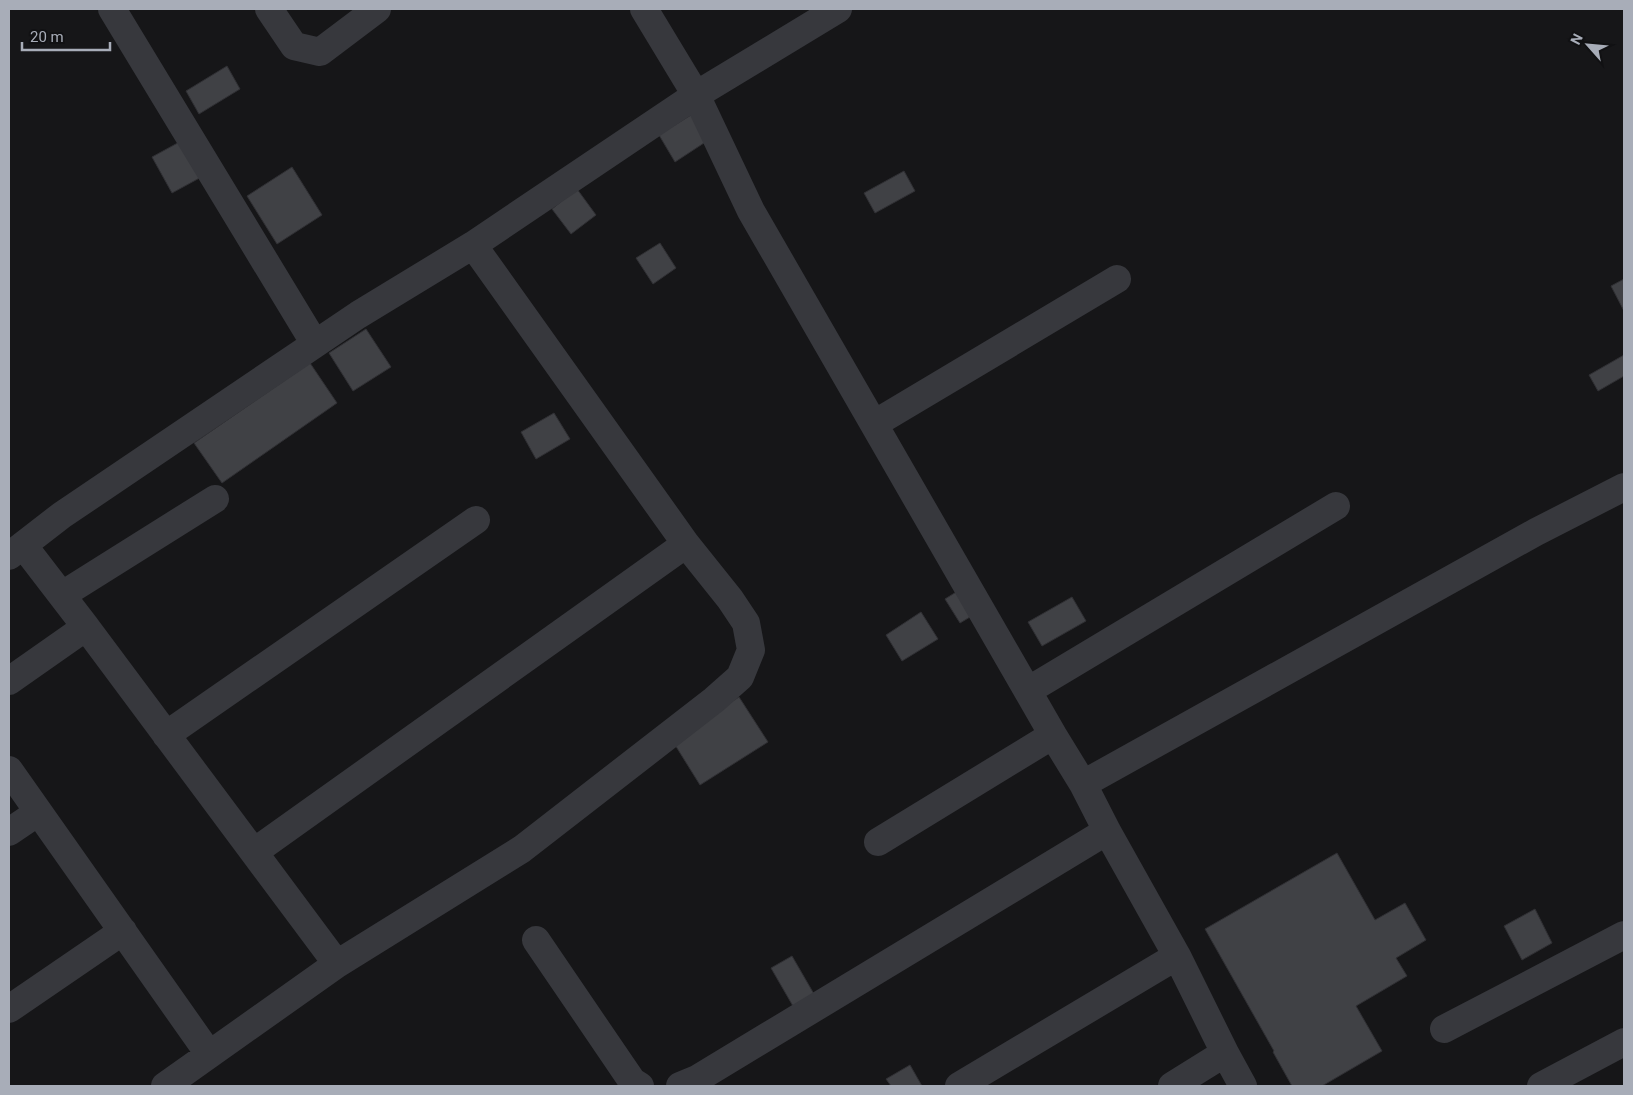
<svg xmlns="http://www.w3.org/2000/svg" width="1633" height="1095" font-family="Roboto,sans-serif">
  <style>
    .building { fill: #404145; stroke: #303034 }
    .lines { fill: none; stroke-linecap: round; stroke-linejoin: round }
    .street { stroke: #37383d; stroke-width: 28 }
  </style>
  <rect width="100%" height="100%" fill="#161618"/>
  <!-- building -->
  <path class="building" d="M 227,66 L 240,89 L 199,114 L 186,91 Z
    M 691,115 L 707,141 L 675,162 L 659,135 Z
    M 185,139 L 205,175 L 172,193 L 152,157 Z
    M 292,167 L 322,215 L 277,244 L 247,196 Z
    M 904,171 L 915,191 L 875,213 L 864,193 Z
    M 577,189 L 596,215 L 571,234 L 552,209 Z
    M 660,243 L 676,268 L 653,284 L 636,258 Z
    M 1624,279 L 1624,311 L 1611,286 Z
    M 366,329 L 391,367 L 353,391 L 329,353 Z
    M 1624,355 L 1624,376 L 1598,391 L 1589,375 Z
    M 310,363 L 337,403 L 222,483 L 194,443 Z
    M 554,413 L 570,439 L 536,459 L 521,432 Z
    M 966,586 L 980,611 L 960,623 L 945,599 Z
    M 1072,597 L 1086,621 L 1042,646 L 1028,622 Z
    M 921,612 L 938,639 L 902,661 L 886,635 Z
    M 739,697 L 768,742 L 700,785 L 672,740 Z
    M 1337,853 L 1375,920 L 1405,903 L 1426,940 L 1396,958 L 1407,976 L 1356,1006 L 1382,1051 L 1322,1086 L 1292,1086 L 1273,1052 L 1274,1051 L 1205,929 Z
    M 1535,909 L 1552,943 L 1522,960 L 1504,926 Z
    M 792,956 L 818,1001 L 797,1013 L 771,968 Z
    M 910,1065 L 922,1086 L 891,1086 L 886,1079 Z"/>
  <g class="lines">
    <!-- street -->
    <path class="street" d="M 112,9 L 315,344
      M 269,9 L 294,46 L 320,52 L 377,9
      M 644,9 L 696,95 L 751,211 L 1053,735 L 1083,784 L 1107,831 L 1177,956 L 1225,1053 L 1243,1086
      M 874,424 L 1117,279
      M 9,556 L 62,515 L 358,315 L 473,245 L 696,95 L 838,9
      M 62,595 L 215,499
      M 86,627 L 337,964
      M 9,681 L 86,627 L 23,545
      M 1029,690 L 1336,506
      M 166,735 L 476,520
      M 9,770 L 209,1054
      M 1083,784 L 1536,532 L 1624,487
      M 9,832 L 37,813
      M 878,842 L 1053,735
      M 254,852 L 686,544
      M 536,940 L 632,1081 L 640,1086
      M 9,1009 L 123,931
      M 1444,1029 L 1624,935
      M 165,1086 L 337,964 L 522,849 L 714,700 L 740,677 L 751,650 L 746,623 L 730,599 L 686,544 L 473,245
      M 680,1086 L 697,1079 L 1107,831
      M 959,1086 L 1177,956
      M 1172,1086 L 1225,1053
      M 1541,1086 L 1624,1042"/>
  </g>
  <!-- border -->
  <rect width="1633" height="1095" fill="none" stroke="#a8adb8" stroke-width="20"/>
  <!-- north arrow -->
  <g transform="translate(1588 45) rotate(297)" stroke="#111113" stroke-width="4" paint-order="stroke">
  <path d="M0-4L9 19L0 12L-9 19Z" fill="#a8adb8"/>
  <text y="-8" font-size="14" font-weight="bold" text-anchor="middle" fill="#a8adb8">N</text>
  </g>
  <!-- scale -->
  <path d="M22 42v8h88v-8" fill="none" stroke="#a8adb8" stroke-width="2.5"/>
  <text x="30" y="42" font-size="15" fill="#a8adb8" stroke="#111113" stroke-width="4" paint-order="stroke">20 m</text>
</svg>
